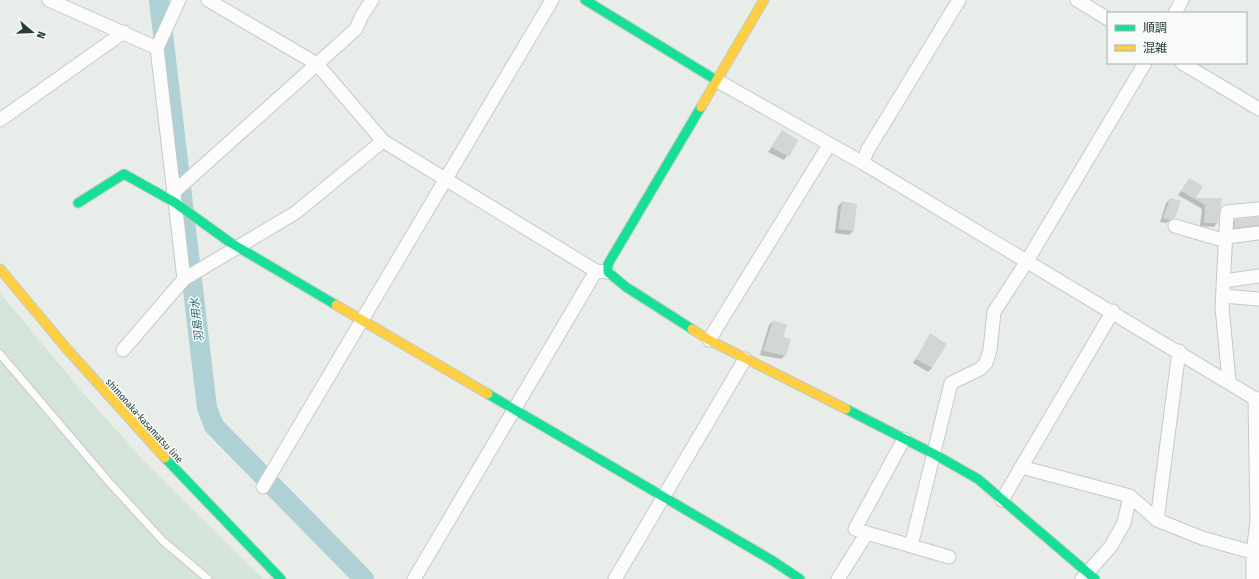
<svg xmlns="http://www.w3.org/2000/svg" width="1259" height="579" font-family="'Fira Sans Condensed','Noto Sans JP',sans-serif">
  <style>
    .green { fill: #d4e4d8 }
    .shadow { fill: #0003 }
    .lines { fill: none; stroke-linecap: round; stroke-linejoin: round }
    .river { stroke: #afd0d4; stroke-width: 20 }
    .building { fill: #d2d6d4 }
    .lane-casing { stroke: #c5cac7; stroke-width: 9 }
    .street-casing { stroke: #c5cac7; stroke-width: 15 }
    .fast-casing { stroke: #c4cac7; stroke-width: 11 }
    .slow-casing { stroke: #c4cac7; stroke-width: 11 }
    .lane { stroke: #fcfcfc; stroke-width: 7 }
    .street { stroke: #fcfcfc; stroke-width: 13 }
    .fast { stroke: #16e098; stroke-width: 9 }
    .slow { stroke: #ffcf43; stroke-width: 9 }
    .labels { text-anchor: middle; dominant-baseline: central; stroke-width: 3; stroke-linejoin: round; paint-order: stroke }
    .street-label { font-size: 10px; fill: #273e37; stroke: #f7faf9 }
    .water-label { font-size: 11px; font-style: italic; fill: #286974; stroke: #f7faf9 }
  </style>
  <rect width="100%" height="100%" fill="#e8edea"/>
  <!-- green -->
  <path class="green" d="M 0,293 L 84,394 L 142,459 L 263,579 L 0,579 Z"/>
  <!-- shadow -->
  <path class="shadow" d="M 782,132 L 797,141 L 784,160 L 768,152 Z
    M 1190,179 L 1201,187 L 1194,199 L 1221,199 L 1217,223 L 1214,227 L 1200,226 L 1202,209 L 1178,195 Z
    M 1170,199 L 1174,218 L 1166,223 L 1160,222 L 1166,203 Z
    M 842,202 L 853,231 L 849,235 L 835,233 L 838,206 Z
    M 1259,218 L 1259,229 L 1231,231 L 1231,224 L 1235,220 Z
    M 773,321 L 785,356 L 781,359 L 760,355 L 769,325 Z
    M 931,334 L 932,368 L 928,372 L 913,363 Z"/>
  <g class="lines">
    <!-- river -->
    <path class="river" d="M 159,0 L 207,408 L 214,426 L 364,579"/>
  </g>
  <!-- building -->
  <path class="building" d="M 782,130 L 798,140 L 789,157 L 771,147 Z
    M 1189,178 L 1203,186 L 1196,198 L 1222,198 L 1218,223 L 1204,223 L 1205,205 L 1181,191 Z
    M 1170,198 L 1181,201 L 1175,218 L 1170,220 L 1163,218 Z
    M 842,201 L 857,204 L 854,231 L 838,229 Z
    M 1259,217 L 1259,225 L 1234,228 L 1235,219 Z
    M 773,320 L 787,325 L 783,337 L 791,339 L 786,356 L 763,351 Z
    M 930,333 L 947,344 L 932,368 L 916,359 Z"/>
  <g class="lines">
    <defs>
      <path id="lane" d="M 0,354 L 109,482 L 163,541 L 208,579"/>
      <path id="street" d="M 49,0 L 157,48 L 179,0
        M 208,0 L 317,64 L 383,141 L 596,271 L 608,272
        M 1077,0 L 1108,19
        M 1175,13 L 1182,0
        M 157,48 L 184,279
        M 1182,63 L 1259,109
        M 716,80 L 863,163 L 1259,401
        M 0,120 L 124,32
        M 863,163 L 867,151 L 959,0
        M 173,193 L 356,29 L 361,17 L 372,0
        M 1175,226 L 1226,241
        M 1226,237 L 1259,233
        M 1224,281 L 1259,276
        M 1223,296 L 1259,299
        M 709,340 L 829,145
        M 123,350 L 184,279 L 295,213 L 383,141
        M 1229,381 L 1222,307 L 1227,212 L 1259,209
        M 1021,467 L 1130,496 L 1157,520 L 1202,538 L 1259,554
        M 263,487 L 552,0
        M 1002,500 L 1113,311
        M 1157,520 L 1179,351
        M 867,533 L 949,557
        M 911,546 L 951,383 L 980,369 L 986,363 L 990,350 L 994,312 L 1027,261 L 1145,63
        M 414,579 L 596,271
        M 615,579 L 745,359
        M 838,579 L 867,533 L 855,529 L 904,439
        M 1082,579 L 1111,546 L 1124,523 L 1130,496
        M 1253,579 L 1253,553 L 1257,521 L 1255,398"/>
      <path id="fast" d="M 585,0 L 716,80
        M 78,203 L 124,174 L 174,202 L 231,243 L 336,305
        M 692,329 L 626,287 L 608,272 L 608,264 L 701,107
        M 488,394 L 773,561 L 800,579
        M 846,409 L 934,454 L 978,479 L 1095,579
        M 165,458 L 281,579"/>
      <path id="slow" d="M 701,107 L 764,0
        M 0,269 L 67,349 L 165,458
        M 336,305 L 488,394
        M 692,329 L 709,340 L 846,409"/>
    </defs>
    <!-- lane casing -->
    <use href="#lane" class="lane-casing"/>
    <!-- street casing -->
    <use href="#street" class="street-casing"/>
    <!-- fast casing -->
    <use href="#fast" class="fast-casing"/>
    <!-- slow casing -->
    <use href="#slow" class="slow-casing"/>
    <!-- lane -->
    <use href="#lane" class="lane"/>
    <!-- street -->
    <use href="#street" class="street"/>
    <!-- fast -->
    <use href="#fast" class="fast"/>
    <!-- slow -->
    <use href="#slow" class="slow"/>
  </g>
  <g class="labels">
    <!-- street labels -->
    <g class="street-label">
      <text transform="translate(144 421) rotate(48)">shimonaka-kasamatsu line</text>
    </g>
    <!-- water labels -->
    <g class="water-label">
      <text transform="translate(197 320) rotate(-97)">羽島用水</text>
    </g>
  </g>
  <!-- legend -->
  <rect x="1107" y="12" width="140" height="52" fill="#f7faf9" stroke="#a4afab"/>
  <rect x="1115" y="25" width="20" height="6" fill="#16e098" stroke="#a4afab"/>
  <text x="1143" y="32" font-size="12" fill="#273e37">順調</text>
  <rect x="1115" y="45" width="20" height="6" fill="#ffcf43" stroke="#a4afab"/>
  <text x="1143" y="52" font-size="12" fill="#273e37">混雑</text>
  <!-- north arrow -->
  <g transform="translate(32 32) rotate(109)" stroke="#f7faf9" stroke-width="3" paint-order="stroke">
  <path d="M0-3L7 15L0 10L-7 15Z" fill="#273e37"/>
  <text y="-6" font-size="11" font-weight="bold" text-anchor="middle" fill="#273e37">N</text>
  </g>
</svg>
